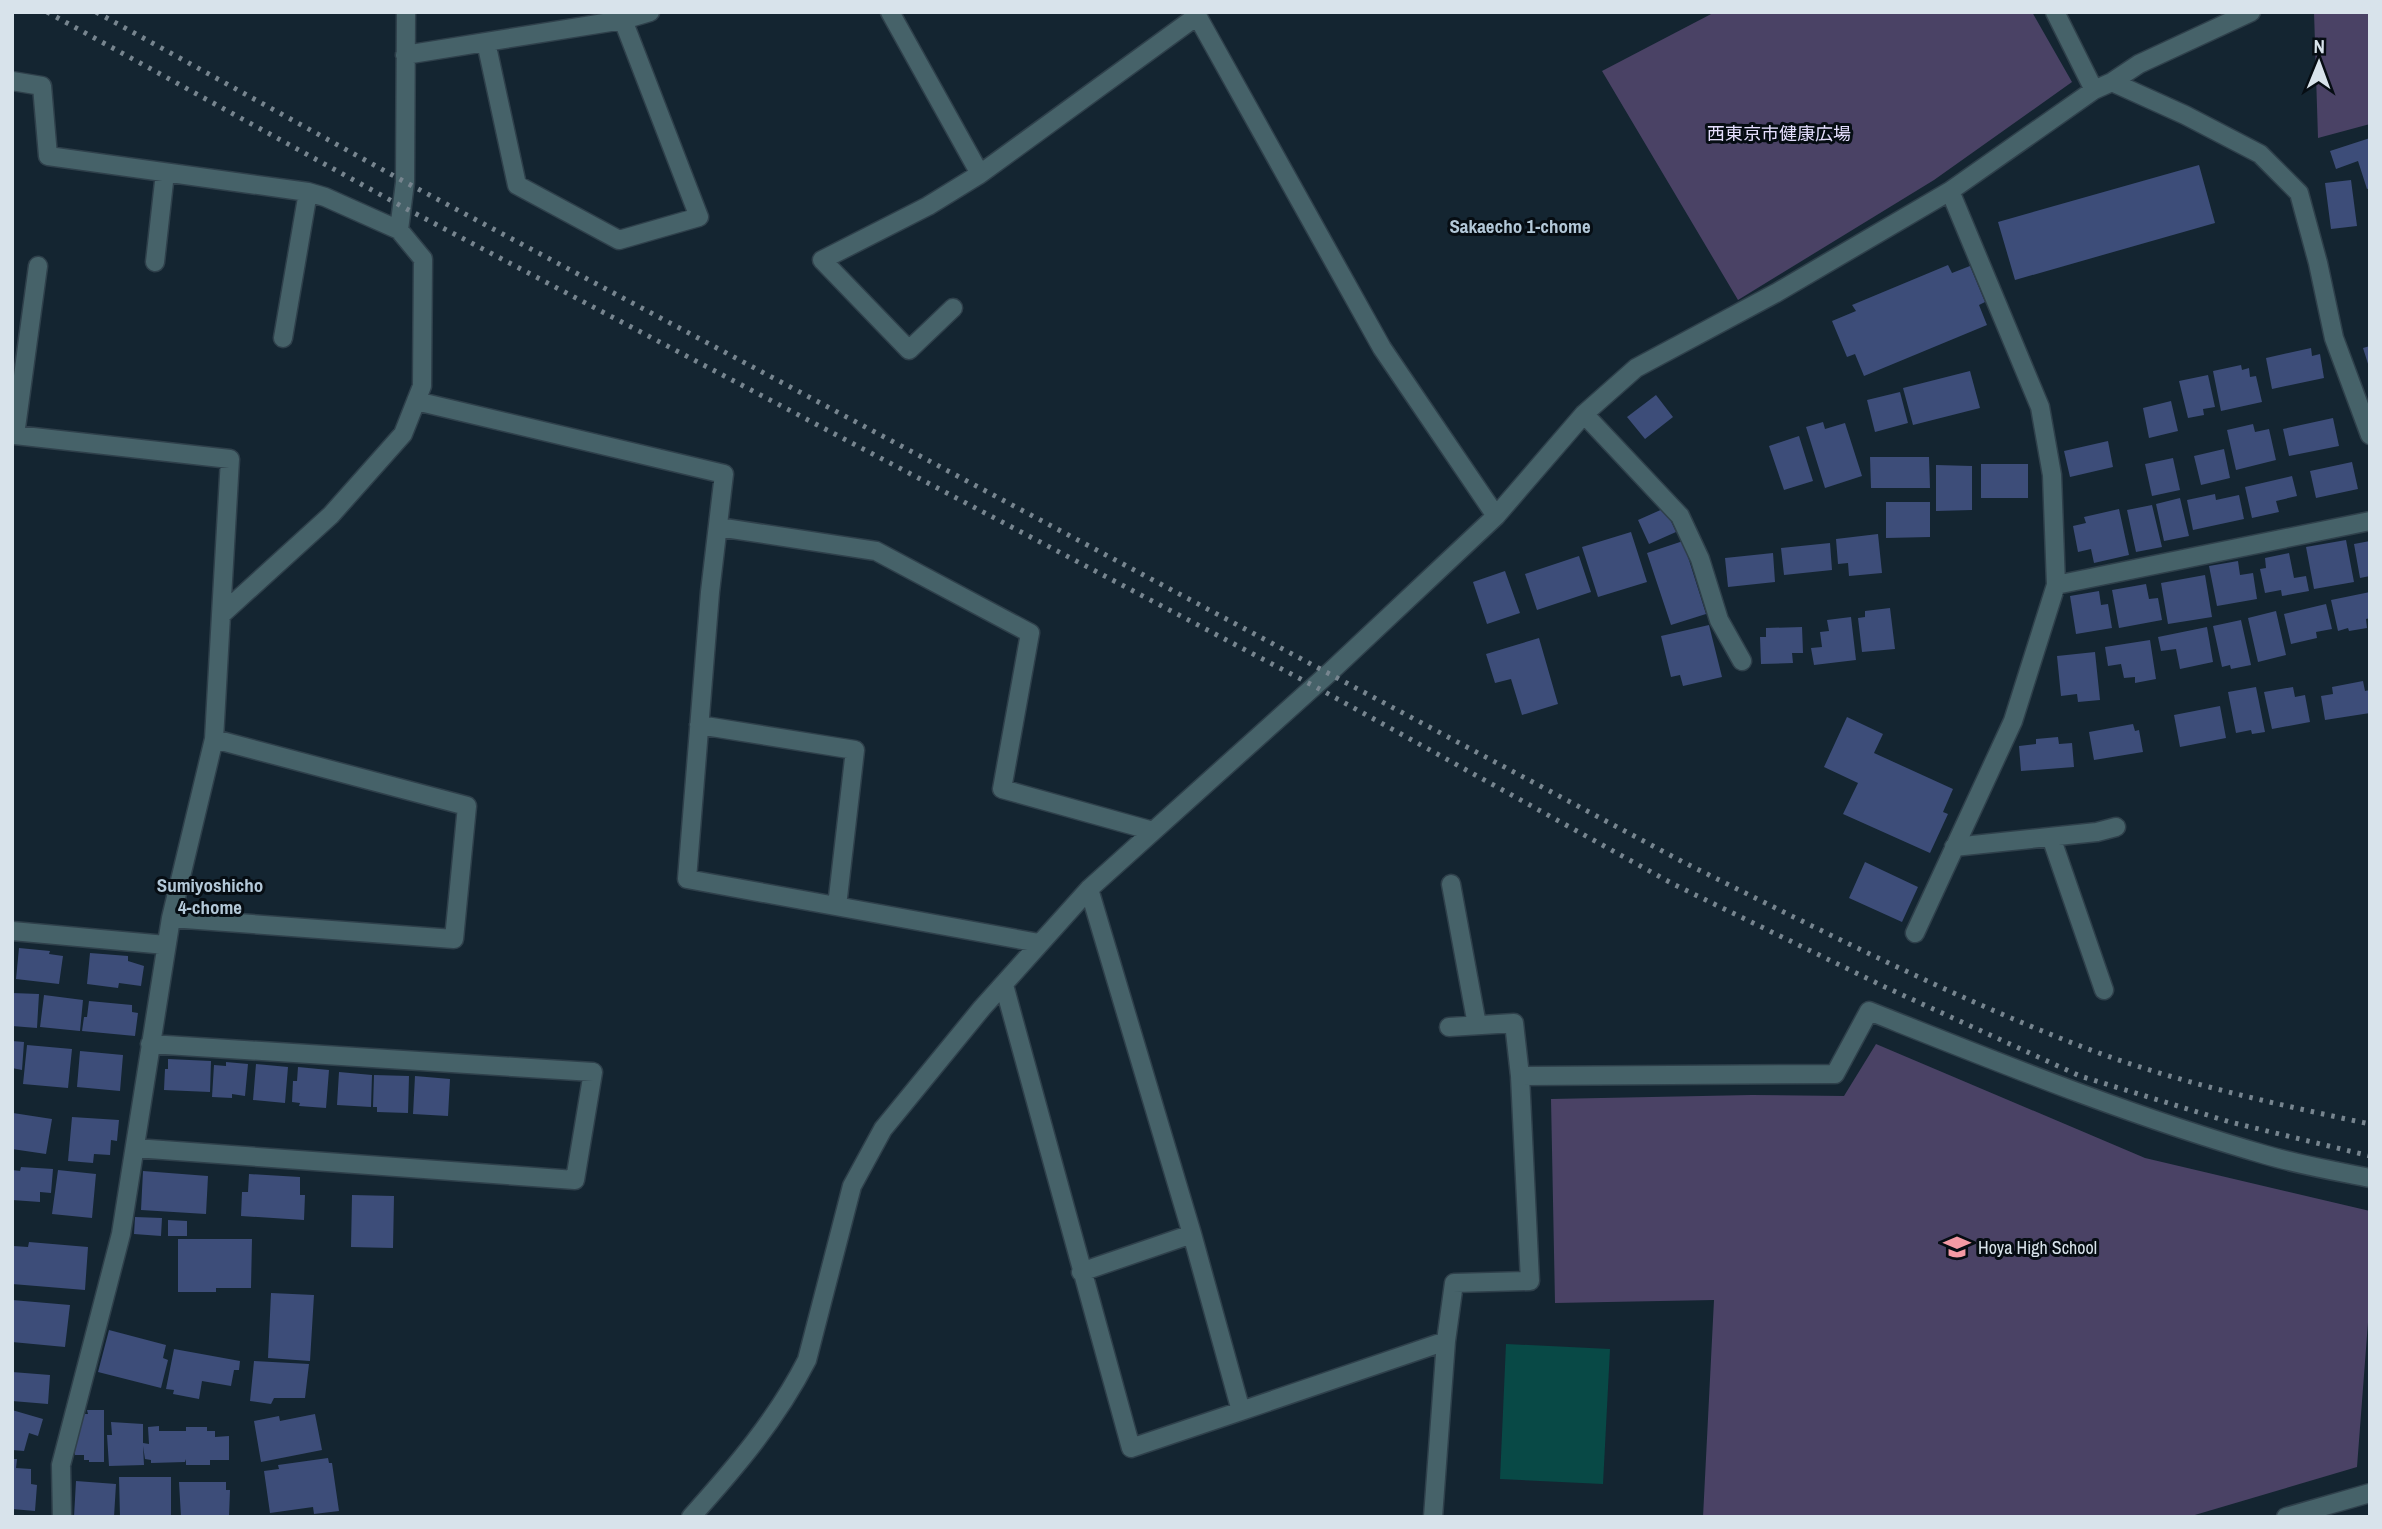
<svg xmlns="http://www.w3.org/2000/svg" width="2382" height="1529" font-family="'Archivo Narrow','Noto Sans JP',sans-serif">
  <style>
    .green { fill: #4a4265 }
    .water { fill: #084946 }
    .building { fill: #3d4d79 }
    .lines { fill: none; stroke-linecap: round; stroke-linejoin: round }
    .street-casing { stroke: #2f404b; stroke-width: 21 }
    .street { stroke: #466269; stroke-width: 18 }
    .rail { stroke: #77858f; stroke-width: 5; stroke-dasharray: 3.5 7; stroke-linecap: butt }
    .labels { text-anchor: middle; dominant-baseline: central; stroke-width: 6; stroke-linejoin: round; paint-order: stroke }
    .park-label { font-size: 18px; fill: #e5dffe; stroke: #060d13 }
    .poi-label { font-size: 18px; fill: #d8e3eb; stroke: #060d13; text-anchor: start }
    .neighbourhood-label { font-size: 19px; font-weight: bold; fill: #b3c8d8; stroke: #060d13 }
  </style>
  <rect width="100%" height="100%" fill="#142531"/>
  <!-- green -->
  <path class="green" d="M 1715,12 L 2032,12 L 2072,82 L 1934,180 L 1738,300 L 1602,71 Z
    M 2314,12 L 2370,12 L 2370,124 L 2318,138 Z
    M 1876,1044 L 2145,1158 L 2370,1211 L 2370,1296 L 2357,1467 L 2188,1517 L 1703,1517 L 1714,1300 L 1555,1303 L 1551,1099 L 1752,1095 L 1844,1096 Z"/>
  <!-- water -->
  <path class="water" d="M 1506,1344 L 1610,1349 L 1603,1484 L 1500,1479 Z"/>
  <!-- building -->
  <path class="building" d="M 2370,138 L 2370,188 L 2367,189 L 2358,161 L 2336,169 L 2330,151 Z
    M 2199,165 L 2215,223 L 2015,280 L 1998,222 Z
    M 2351,180 L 2357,226 L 2331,229 L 2325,183 Z
    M 1948,265 L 1952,273 L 1970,266 L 1985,302 L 1979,305 L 1987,325 L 1864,376 L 1855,354 L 1847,357 L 1832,321 L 1856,311 L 1852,305 Z
    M 2370,346 L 2370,367 L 2369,367 L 2363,348 Z
    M 2311,348 L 2312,356 L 2320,354 L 2324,378 L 2272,389 L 2266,358 Z
    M 2241,365 L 2242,370 L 2249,368 L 2250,377 L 2256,376 L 2262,402 L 2221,411 L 2213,371 Z
    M 1970,371 L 1980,408 L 1913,425 L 1903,388 Z
    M 2208,375 L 2215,407 L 2203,409 L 2204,415 L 2188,418 L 2179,381 Z
    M 1900,392 L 1908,423 L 1875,432 L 1867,400 Z
    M 1656,395 L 1673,417 L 1645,439 L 1627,417 Z
    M 2171,401 L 2178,431 L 2149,438 L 2143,408 Z
    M 2333,418 L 2339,446 L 2289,456 L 2283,429 Z
    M 1823,422 L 1825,429 L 1845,423 L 1862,476 L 1825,488 L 1806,427 Z
    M 2253,424 L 2255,432 L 2269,429 L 2276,460 L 2236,470 L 2227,430 Z
    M 1799,436 L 1813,481 L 1784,490 L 1769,446 Z
    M 2108,441 L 2113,467 L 2070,477 L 2064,451 Z
    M 2224,449 L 2230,478 L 2201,485 L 2194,456 Z
    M 1870,457 L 1929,457 L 1930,488 L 1871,488 Z
    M 2173,458 L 2180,490 L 2152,496 L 2145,464 Z
    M 2352,462 L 2358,489 L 2316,498 L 2310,471 Z
    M 1981,464 L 2028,464 L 2028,498 L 1981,498 Z
    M 1936,465 L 1972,466 L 1972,510 L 1936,511 Z
    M 2292,476 L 2297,496 L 2276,501 L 2279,512 L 2252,518 L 2245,487 Z
    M 2215,494 L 2216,500 L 2239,495 L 2244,519 L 2193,530 L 2187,500 Z
    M 2180,498 L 2189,536 L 2164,541 L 2156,504 Z
    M 1886,502 L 1930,502 L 1930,537 L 1886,538 Z
    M 2152,505 L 2162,547 L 2136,552 L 2127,510 Z
    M 1665,508 L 1676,532 L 1649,544 L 1638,520 Z
    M 2119,509 L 2129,555 L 2094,563 L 2091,549 L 2078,552 L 2073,526 L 2086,523 L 2084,517 Z
    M 1631,532 L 1647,582 L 1598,597 L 1582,547 Z
    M 1878,534 L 1882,573 L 1849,576 L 1848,563 L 1838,564 L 1836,539 Z
    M 2346,540 L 2354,582 L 2314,589 L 2306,547 Z
    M 1683,541 L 1706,614 L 1671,625 L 1647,553 Z
    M 2370,541 L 2370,576 L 2360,578 L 2354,544 Z
    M 1830,543 L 1832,570 L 1784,575 L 1781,548 Z
    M 1773,553 L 1775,582 L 1728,587 L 1725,558 Z
    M 2289,553 L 2294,578 L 2306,576 L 2309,591 L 2282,596 L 2281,590 L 2265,593 L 2260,569 L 2266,568 L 2265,558 Z
    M 1579,556 L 1591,592 L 1537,610 L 1525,574 Z
    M 2238,561 L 2240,575 L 2253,573 L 2257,599 L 2217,606 L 2209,566 Z
    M 1505,571 L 1520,613 L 1487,624 L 1473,582 Z
    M 2205,575 L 2212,617 L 2168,624 L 2161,583 Z
    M 2146,584 L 2149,599 L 2158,598 L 2162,620 L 2119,628 L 2112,590 Z
    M 2099,591 L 2101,605 L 2108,604 L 2112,628 L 2076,634 L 2070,596 Z
    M 2370,592 L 2370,618 L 2366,619 L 2367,628 L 2349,631 L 2348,628 L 2338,631 L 2331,600 Z
    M 2326,604 L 2332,629 L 2316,632 L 2317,638 L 2291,644 L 2284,614 Z
    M 1890,608 L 1895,649 L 1862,652 L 1858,618 L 1865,617 L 1865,611 Z
    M 2276,611 L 2286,655 L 2258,662 L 2248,618 Z
    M 1851,617 L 1856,660 L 1814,665 L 1811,648 L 1822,647 L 1820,632 L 1829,631 L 1827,620 Z
    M 2241,620 L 2251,665 L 2231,669 L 2230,665 L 2222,667 L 2213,626 Z
    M 1709,625 L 1722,677 L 1683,686 L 1680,675 L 1671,677 L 1661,636 Z
    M 1802,627 L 1803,653 L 1792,653 L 1793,663 L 1761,664 L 1760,637 L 1766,637 L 1766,628 Z
    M 2207,627 L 2213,662 L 2180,669 L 2176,649 L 2161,651 L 2158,637 Z
    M 1539,638 L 1558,704 L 1522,715 L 1511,679 L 1495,683 L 1486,654 Z
    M 2150,640 L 2156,679 L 2135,683 L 2135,677 L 2124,678 L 2121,664 L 2108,666 L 2105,647 Z
    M 2095,652 L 2100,700 L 2078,702 L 2077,694 L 2061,696 L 2057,656 Z
    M 2363,681 L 2365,691 L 2370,690 L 2370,713 L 2325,720 L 2321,696 L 2333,694 L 2332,687 Z
    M 2256,687 L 2265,732 L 2252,734 L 2251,730 L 2236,733 L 2228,692 Z
    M 2293,687 L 2295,697 L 2305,695 L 2310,722 L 2272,729 L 2264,692 Z
    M 2220,706 L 2226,738 L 2180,747 L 2174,715 Z
    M 1847,717 L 1883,734 L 1874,753 L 1953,789 L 1943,812 L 1948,814 L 1930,853 L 1843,814 L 1858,783 L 1824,767 Z
    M 2133,724 L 2135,731 L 2139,730 L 2143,752 L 2094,760 L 2089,732 Z
    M 2058,737 L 2059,744 L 2072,743 L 2074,767 L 2021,771 L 2019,746 L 2036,744 L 2036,739 Z
    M 1865,862 L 1918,887 L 1902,922 L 1849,898 Z
    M 19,948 L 50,951 L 49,954 L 63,956 L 59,984 L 16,979 Z
    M 90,953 L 128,956 L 128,961 L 144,966 L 141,986 L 119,983 L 118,988 L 87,984 Z
    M 12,993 L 39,994 L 37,1028 L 12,1026 Z
    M 44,995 L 83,1000 L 80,1031 L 40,1027 Z
    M 89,1001 L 132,1005 L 132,1012 L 138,1013 L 135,1036 L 82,1031 L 84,1017 L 87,1017 Z
    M 12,1041 L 24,1042 L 22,1070 L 12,1068 Z
    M 27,1045 L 72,1049 L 68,1088 L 23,1084 Z
    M 80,1051 L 123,1055 L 120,1091 L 77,1087 Z
    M 168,1059 L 211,1061 L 210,1092 L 164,1090 L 165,1069 L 168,1069 Z
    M 226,1062 L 248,1064 L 245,1096 L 232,1094 L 232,1098 L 212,1097 L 214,1065 L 226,1066 Z
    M 256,1064 L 288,1067 L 285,1103 L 253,1100 Z
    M 298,1067 L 329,1070 L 326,1108 L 299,1106 L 300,1103 L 292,1102 L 293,1081 L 297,1081 Z
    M 339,1072 L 372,1075 L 371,1107 L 337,1105 Z
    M 374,1075 L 409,1076 L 408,1113 L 377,1112 L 377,1107 L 373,1107 Z
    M 415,1076 L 450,1079 L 448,1116 L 413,1114 Z
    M 13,1113 L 52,1119 L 46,1154 L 12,1149 Z
    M 72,1117 L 119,1120 L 117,1141 L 111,1140 L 110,1155 L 94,1154 L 93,1163 L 68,1161 Z
    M 21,1167 L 53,1169 L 51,1193 L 40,1192 L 40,1202 L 12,1200 L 12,1170 L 20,1171 Z
    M 58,1170 L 96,1174 L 92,1218 L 52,1214 Z
    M 143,1171 L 208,1176 L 206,1214 L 141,1210 Z
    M 249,1174 L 300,1177 L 300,1195 L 305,1195 L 304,1220 L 241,1216 L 242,1192 L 248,1192 Z
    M 352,1195 L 394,1196 L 393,1248 L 351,1247 Z
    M 135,1217 L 162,1218 L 161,1236 L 134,1234 Z
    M 168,1220 L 187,1221 L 187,1236 L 168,1236 Z
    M 178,1239 L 252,1239 L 251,1288 L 216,1288 L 216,1292 L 178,1292 Z
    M 29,1242 L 88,1247 L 85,1290 L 12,1284 L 13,1246 L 28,1247 Z
    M 271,1293 L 314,1295 L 310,1361 L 268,1358 Z
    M 12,1300 L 70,1305 L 65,1347 L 12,1342 Z
    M 109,1330 L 166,1345 L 163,1358 L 168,1360 L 161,1388 L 98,1372 Z
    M 174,1349 L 240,1361 L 239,1370 L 234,1370 L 231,1386 L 202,1381 L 199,1399 L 173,1394 L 174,1390 L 166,1389 Z
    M 254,1361 L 309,1364 L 305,1398 L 274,1398 L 271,1404 L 250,1401 Z
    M 12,1372 L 50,1375 L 48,1404 L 12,1401 Z
    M 12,1410 L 43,1419 L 38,1436 L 29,1433 L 24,1451 L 12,1450 Z
    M 87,1410 L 104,1410 L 104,1462 L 89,1462 L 89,1460 L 84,1460 L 84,1455 L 75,1455 L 74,1425 L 77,1414 L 88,1414 Z
    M 315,1414 L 322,1450 L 261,1462 L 254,1421 L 279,1416 L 280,1421 Z
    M 111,1422 L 143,1424 L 143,1443 L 149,1444 L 148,1427 L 159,1426 L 159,1431 L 186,1431 L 186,1427 L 207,1427 L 207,1431 L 215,1431 L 215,1437 L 229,1436 L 229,1460 L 210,1460 L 210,1465 L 186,1465 L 186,1459 L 185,1462 L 151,1463 L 151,1460 L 145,1459 L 143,1446 L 144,1465 L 109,1466 L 107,1435 L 112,1435 Z
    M 328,1458 L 329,1463 L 332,1463 L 339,1511 L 314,1514 L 313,1507 L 270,1513 L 264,1471 L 279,1469 L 278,1465 Z
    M 12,1459 L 17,1459 L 16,1468 L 31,1469 L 31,1484 L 37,1485 L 35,1511 L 12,1509 Z
    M 119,1477 L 171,1477 L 171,1517 L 120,1517 Z
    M 76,1481 L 116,1484 L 114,1517 L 74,1517 Z
    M 179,1482 L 226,1482 L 226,1490 L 230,1490 L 229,1516 L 181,1517 Z"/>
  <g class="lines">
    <defs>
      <path id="street" d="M 890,12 L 980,174 L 1197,16
        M 1195,12 L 1382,348 L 1496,516
        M 2055,12 L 2094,90
        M 486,42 L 517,185 L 619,240 L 699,217 L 623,20
        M 405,55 L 623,20 L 650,12
        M 12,81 L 42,86 L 48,156 L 308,192 L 325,197 L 399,230
        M 2112,82 L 2185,115 L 2260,154 L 2299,193 L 2318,263 L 2334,338 L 2370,435
        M 155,262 L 165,173
        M 38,266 L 15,435 L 230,459 L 221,615
        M 953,308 L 909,350 L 822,260 L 928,206 L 980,174
        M 283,338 L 308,192
        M 416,401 L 724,474 L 710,592 L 687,879 L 1039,943
        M 1584,414 L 1680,516 L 1700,559 L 1719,620 L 1742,661
        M 718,527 L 876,551 L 1030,633 L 1002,789 L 1153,831
        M 2056,585 L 2370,521
        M 699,725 L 855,750 L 837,906
        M 2051,837 L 2104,990
        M 1954,847 L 2097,832 L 2116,827
        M 1451,884 L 1477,1025
        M 171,918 L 454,939 L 467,806 L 214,739
        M 12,931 L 166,945
        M 1915,933 L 2013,721 L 2056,585 L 2052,475 L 2040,407 L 1950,191
        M 1004,985 L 1131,1448 L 1241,1411 L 1192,1234 L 1089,889
        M 1449,1027 L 1514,1023 L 1520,1076
        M 135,1148 L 575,1180 L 593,1072 L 150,1044
        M 1081,1272 L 1192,1234
        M 1241,1411 L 1446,1341
        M 62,1517 L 61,1465 L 121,1234 L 171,918 L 214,739 L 221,615 L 331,515 L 403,434 L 422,386 L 423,259 L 399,230 L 405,182 L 406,12
        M 691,1517 C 735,1468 777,1419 807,1360 L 852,1186 L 883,1129 L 982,1008 L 1089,889 L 1329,673 L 1496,516 L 1584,414 L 1636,368 L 1776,293 L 1950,191 L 2094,90 L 2112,82 L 2139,64 L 2251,12
        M 1433,1517 L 1446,1341 L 1454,1283 L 1530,1281 L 1520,1076 L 1835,1074 L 1869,1011 C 2000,1063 2130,1116 2266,1155 C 2300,1165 2335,1171 2370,1178
        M 2286,1517 L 2370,1493"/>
    </defs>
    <!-- street casing -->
    <use href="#street" class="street-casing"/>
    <!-- street -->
    <use href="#street" class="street"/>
    <!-- rail -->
    <path class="rail" d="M 47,12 L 403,207 L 1314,686 L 1673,884 L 1885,987 L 2080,1076 L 2230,1122 L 2370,1156
      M 96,12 L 405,182 L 1683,862 C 1816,928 1949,996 2088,1049 C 2179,1083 2275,1104 2370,1124"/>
  </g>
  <!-- icons -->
  <defs>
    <symbol id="school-bare" viewBox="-9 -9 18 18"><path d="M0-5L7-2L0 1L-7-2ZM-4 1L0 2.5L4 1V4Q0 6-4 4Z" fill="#f49aa4" stroke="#060d13" stroke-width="2.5" paint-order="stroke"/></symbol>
  </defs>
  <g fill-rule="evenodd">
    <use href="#school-bare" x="1938" y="1228" width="38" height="38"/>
  </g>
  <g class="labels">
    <!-- park labels -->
    <g class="park-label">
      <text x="1779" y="133">西東京市健康広場</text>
    </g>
    <!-- poi labels -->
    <g class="poi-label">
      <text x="1978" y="1247">Hoya High School</text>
    </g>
    <!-- neighbourhood labels -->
    <g class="neighbourhood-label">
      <text x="1520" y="226">Sakaecho 1-chome</text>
      <text x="210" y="885">Sumiyoshicho<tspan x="210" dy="22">4-chome</tspan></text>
    </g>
  </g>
  <!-- border -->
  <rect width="2382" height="1529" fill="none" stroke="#d8e3eb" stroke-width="28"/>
  <!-- north arrow -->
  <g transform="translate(2319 63) rotate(1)" stroke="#060d13" stroke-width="5" paint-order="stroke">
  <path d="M0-5L12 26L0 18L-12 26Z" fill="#d8e3eb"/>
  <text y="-10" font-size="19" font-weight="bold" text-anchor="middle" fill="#d8e3eb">N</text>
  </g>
</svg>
